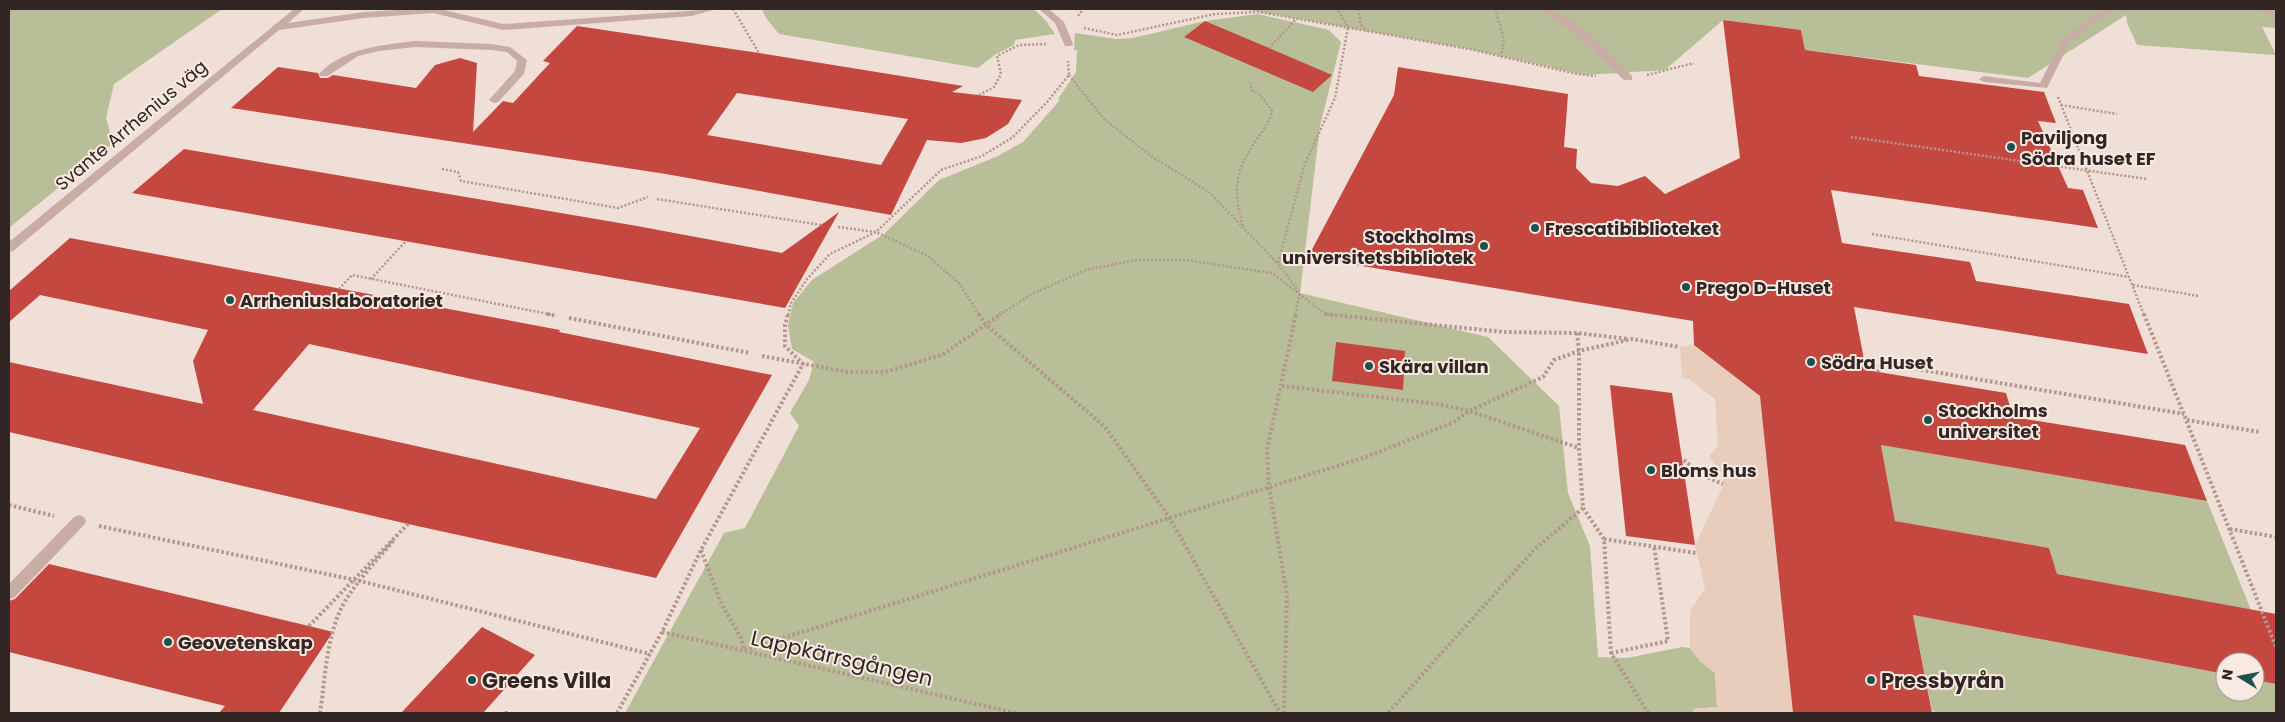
<svg xmlns="http://www.w3.org/2000/svg" width="2285" height="722" font-family="Poppins,sans-serif">
  <style>
    .green { fill: #b8be97 }
    .plaza { fill: #e8cdbd }
    .building { fill: #c44740; fill-rule: evenodd }
    .lines { fill: none; stroke-linecap: round; stroke-linejoin: round }
    .path-far1 { stroke: #b3968d; stroke-width: 2.5; stroke-dasharray: 2 2; stroke-linecap: butt }
    .path { stroke: #b3968d; stroke-width: 4; stroke-dasharray: 2.5 2.5; stroke-linecap: butt }
    .minor { fill: #c7ada3; fill-rule: evenodd }
    .path-bridge { stroke: #b3968d; stroke-width: 4; stroke-dasharray: 2.5 2.5; stroke-linecap: butt }
    .poi-dot { fill: #1b534c; stroke: #f8eae2; stroke-width: 2 }
    .labels { text-anchor: middle; dominant-baseline: central; stroke-width: 4; stroke-linejoin: round; paint-order: stroke }
    .street-label { font-size: 18px; fill: #322625; stroke: #f8eae2 }
    .poi-label { font-size: 18px; font-weight: bold; fill: #322625; stroke: #f8eae2; text-anchor: start }
    .near-street-label { font-size: 21px; fill: #322625; stroke: #f8eae2 }
    .near-poi-label { font-size: 21px; font-weight: bold; fill: #322625; stroke: #f8eae2; text-anchor: start }
  </style>
  <rect width="100%" height="100%" fill="#f0dfd6"/>
  <!-- green -->
  <path class="green" d="M 9,9 L 222,9 L 114,84 L 106,118 L 113,143 L 9,228 Z
    M 762,9 L 1034,9 L 1046,21 L 1055,34 L 1015,40 L 1014,45 L 996,54 L 978,68 L 779,34 L 766,18 Z
    M 1243,9 L 2276,9 L 2276,28 L 2262,27 L 2276,55 L 2137,45 L 2127,23 L 2126,15 L 2028,78 L 1805,50 L 1801,30 L 1723,20 L 1665,70 L 1585,75 L 1469,49 Z
    M 1258,14 L 1329,30 L 1341,42 L 1320,126 L 1300,293 L 1488,337 L 1559,406 L 1568,493 L 1590,546 L 1598,657 L 1627,658 L 1682,647 L 1690,648 L 1700,661 L 1715,673 L 1717,707 L 1693,709 L 1694,713 L 625,713 L 724,533 L 745,528 L 799,426 L 790,413 L 809,380 L 814,362 L 792,349 L 788,325 L 793,303 L 812,280 L 884,234 L 939,180 L 998,156 L 1023,142 L 1060,100 L 1058,99 L 1076,72 L 1077,50 L 1074,50 L 1075,33 L 1116,39 L 1133,38 L 1205,21 Z
    M 1881,445 L 2207,501 L 2251,610 L 2057,574 L 2049,548 L 1895,521 Z
    M 1913,615 L 2225,674 L 2225,692 L 2255,692 L 2255,680 L 2276,684 L 2276,713 L 1941,713 L 1932,711 Z"/>
  <!-- plaza -->
  <path class="plaza" d="M 1694,345 L 1760,396 L 1793,713 L 1694,713 L 1693,709 L 1717,707 L 1715,673 L 1700,661 L 1690,648 L 1690,611 L 1705,588 L 1695,545 L 1723,486 L 1722,474 L 1709,456 L 1718,446 L 1715,399 L 1689,379 L 1682,378 L 1680,347 Z"/>
  <!-- building -->
  <path class="building" d="M 1723,20 L 1801,30 L 1805,50 L 1916,65 L 1919,76 L 2044,92 L 2056,123 L 2038,121 L 2068,188 L 2083,190 L 2098,228 L 1831,190 L 1842,243 L 1970,262 L 1976,281 L 2129,304 L 2148,354 L 1854,307 L 1866,370 L 2006,393 L 2013,417 L 2185,445 L 2207,501 L 1881,445 L 1895,521 L 2049,548 L 2057,574 L 2276,614 L 2276,684 L 2255,680 L 2255,662 L 2225,662 L 2225,674 L 1913,615 L 1932,713 L 1793,713 L 1760,396 L 1694,345 L 1693,321 L 1308,257 L 1394,95 L 1398,67 L 1568,94 L 1564,147 L 1577,149 L 1576,168 L 1591,183 L 1618,186 L 1645,176 L 1665,194 L 1740,158 Z
    M 1205,21 L 1269,48 L 1332,75 L 1313,92 L 1184,37 Z
    M 577,26 L 759,53 L 963,86 L 952,92 L 1022,100 L 1008,124 L 986,138 L 961,143 L 927,140 L 891,215 L 666,174 L 231,108 L 278,67 L 318,73 L 320,78 L 328,78 L 333,75 L 416,88 L 435,65 L 460,58 L 477,63 L 473,132 L 503,101 L 513,103 L 550,63 L 543,61 ZM 737,93 L 908,119 L 881,165 L 707,135 Z
    M 184,149 L 637,226 L 782,253 L 839,212 L 785,308 L 132,193 Z
    M 70,238 L 560,330 L 559,332 L 772,375 L 656,578 L 408,524 L 9,432 L 9,362 L 203,404 L 193,361 L 208,330 L 40,295 L 9,322 L 9,291 ZM 309,344 L 700,428 L 656,499 L 253,410 Z
    M 1336,342 L 1405,351 L 1403,390 L 1332,381 Z
    M 1610,385 L 1672,393 L 1695,545 L 1626,536 Z
    M 49,564 L 309,626 L 333,632 L 279,713 L 219,713 L 225,706 L 9,652 L 9,601 L 15,599 Z
    M 482,627 L 535,655 L 483,713 L 401,713 Z"/>
  <g class="lines">
    <!-- path-far1 -->
    <path class="path-far1" d="M 733,9 L 759,53
      M 1358,9 L 1361,25 L 1368,31
      M 1495,9 L 1504,39 L 1501,57
      M 1078,16 L 1083,9
      M 1084,28 L 1117,35 L 1215,14 L 1259,12 L 1469,49 L 1577,74 L 1596,76
      M 1269,48 L 1297,18
      M 1069,75 L 1104,119 L 1151,156 L 1209,192 L 1278,264
      M 1647,75 L 1694,63
      M 979,95 L 994,87 L 1001,74 L 997,56 L 1019,45 L 1046,44
      M 2058,97 L 2144,315
      M 2061,105 L 2117,114
      M 1851,137 L 2147,179
      M 442,169 L 458,172 L 461,181 L 618,208 L 648,197
      M 657,199 L 821,225
      M 1243,226 C 1233,189 1234,174 1255,142 C 1262,132 1269,123 1272,111 L 1260,95 L 1252,90 L 1250,83
      M 838,227 L 876,232 L 928,256 L 960,284 L 979,315
      M 1872,234 L 2129,277
      M 371,279 L 406,241
      M 2133,285 L 2199,296
      M 339,289 L 352,275 L 553,315
      M 788,315 L 791,303 L 807,279 L 830,254 L 876,232 L 941,170 L 982,156 L 1013,137 L 1047,102 L 1069,75 L 1068,61
      M 999,315 L 1032,294 L 1086,270 L 1136,260 L 1185,260 L 1272,273 L 1325,314 L 1337,315
      M 1295,315 L 1300,293 L 1278,264 L 1304,166 L 1335,98 L 1348,27 L 1337,9"/>
    <!-- path -->
    <path class="path" d="M 547,314 L 557,316
      M 979,314 L 985,324 L 1105,427 L 1169,517 L 1280,713
      M 1325,314 L 1503,332 L 1577,333 L 1629,339
      M 2144,314 L 2276,647
      M 569,318 L 750,353
      M 1577,333 L 1579,351 L 1579,448
      M 762,356 L 848,372 L 885,372 L 942,355 L 1001,314
      M 1878,372 L 1881,363 L 2184,414
      M 1282,386 L 1437,404 L 1469,411 L 1579,448 L 1583,508 L 1533,551 L 1388,713
      M 2187,420 L 2260,432
      M 1684,460 L 1701,475 L 1723,484
      M 9,505 L 54,516
      M 1583,508 L 1604,539 L 1611,653 L 1648,713
      M 99,526 L 360,581 L 650,654
      M 2230,529 L 2276,537
      M 1604,539 L 1696,553
      M 701,550 L 721,603 L 741,638 L 744,650 L 1366,457 L 1454,422 L 1469,411 L 1543,377 L 1554,360 L 1579,351 L 1632,339 L 1680,347
      M 662,632 L 1016,713
      M 1611,653 L 1668,641 L 1654,546
      M 320,713 C 325,680 326,642 340,611 C 350,588 378,559 394,540
      M 505,713 L 508,713
      M 617,713 L 662,632 L 701,550 L 803,364 L 785,346 L 785,325 L 788,314
      M 1284,713 L 1287,595 L 1269,487 L 1267,450 L 1296,314"/>
    <!-- minor -->
    <path class="minor" d="M 294,9 L 304,9 L 288,23 L 364,12 L 411,9 L 440,9 L 503,24 L 716,9 L 692,16 L 503,30 L 433,13 L 364,18 L 279,30 L 13,251 L 9,252 L 9,242 Z
      M 1039,9 L 1049,9 L 1064,22 L 1073,44 L 1071,46 L 1065,46 L 1055,23 Z
      M 1536,9 C 1570,7 1609,53 1632,76 L 1632,80 L 1624,80 L 1572,31 Z
      M 2106,9 L 2118,9 L 2101,18 L 2069,44 L 2047,88 L 1984,82 L 1979,79 L 1984,76 L 2040,83 L 2062,40 L 2095,14 Z
      M 2256,9 L 2269,9 L 2276,12 L 2276,18 Z
      M 415,41 L 491,44 L 510,47 L 527,60 L 524,74 L 498,102 L 494,103 L 489,100 L 515,71 L 517,61 L 507,52 L 491,50 L 415,47 L 379,51 L 358,56 L 328,76 L 320,76 L 319,74 C 343,48 382,45 415,41 Z
      M 79,515 L 84,517 L 86,521 L 84,525 L 14,598 L 9,599 L 9,584 L 74,517 Z"/>
    <!-- path-bridge -->
    <path class="path-bridge" d="M 309,626 L 408,524"/>
  </g>
  <!-- markers -->
  <g class="poi-dot">
    <circle cx="2011" cy="147" r="5"/>
    <circle cx="1535" cy="228" r="5"/>
    <circle cx="1484" cy="246" r="5"/>
    <circle cx="1686" cy="287" r="5"/>
    <circle cx="230" cy="300" r="5"/>
    <circle cx="1811" cy="362" r="5"/>
    <circle cx="1369" cy="366" r="5"/>
    <circle cx="1928" cy="420" r="5"/>
    <circle cx="1651" cy="470" r="5"/>
    <circle cx="168" cy="642" r="5"/>
    <circle cx="472" cy="680" r="5"/>
    <circle cx="1871" cy="680" r="5"/>
  </g>
  <g class="labels">
    <!-- street labels -->
    <g class="street-label">
      <text transform="translate(131 125) rotate(-40)">Svante Arrhenius väg</text>
    </g>
    <!-- poi labels -->
    <g class="poi-label">
      <text x="2021" y="137">Paviljong<tspan x="2021" dy="21">Södra huset EF</tspan></text>
      <text x="1545" y="228">Frescatibiblioteket</text>
      <text x="1474" y="236" text-anchor="end">Stockholms<tspan x="1474" dy="21">universitetsbibliotek</tspan></text>
      <text x="1696" y="287">Prego D-Huset</text>
      <text x="240" y="300">Arrheniuslaboratoriet</text>
      <text x="1821" y="362">Södra Huset</text>
      <text x="1379" y="366">Skära villan</text>
      <text x="1938" y="410">Stockholms<tspan x="1938" dy="21">universitet</tspan></text>
      <text x="1661" y="470">Bloms hus</text>
      <text x="178" y="642">Geovetenskap</text>
    </g>
    <!-- near-street labels -->
    <g class="near-street-label">
      <text transform="translate(842 658) rotate(13)">Lappkärrsgången</text>
    </g>
    <!-- near-poi labels -->
    <g class="near-poi-label">
      <text x="482" y="680">Greens Villa</text>
      <text x="1881" y="680">Pressbyrån</text>
    </g>
  </g>
  <!-- border -->
  <rect width="2285" height="722" fill="none" stroke="#322625" stroke-width="20"/>
  <!-- north arrow -->
  <g transform="translate(2240 677) rotate(280)"><circle r="24" fill="#f8eae2" stroke="#a99c96"/>
  <path d="M0-4L9 19L0 12L-9 19Z" fill="#1b534c"/>
  <text y="-8" font-size="14" font-weight="bold" text-anchor="middle" fill="#322625">N</text>
  </g>
</svg>
